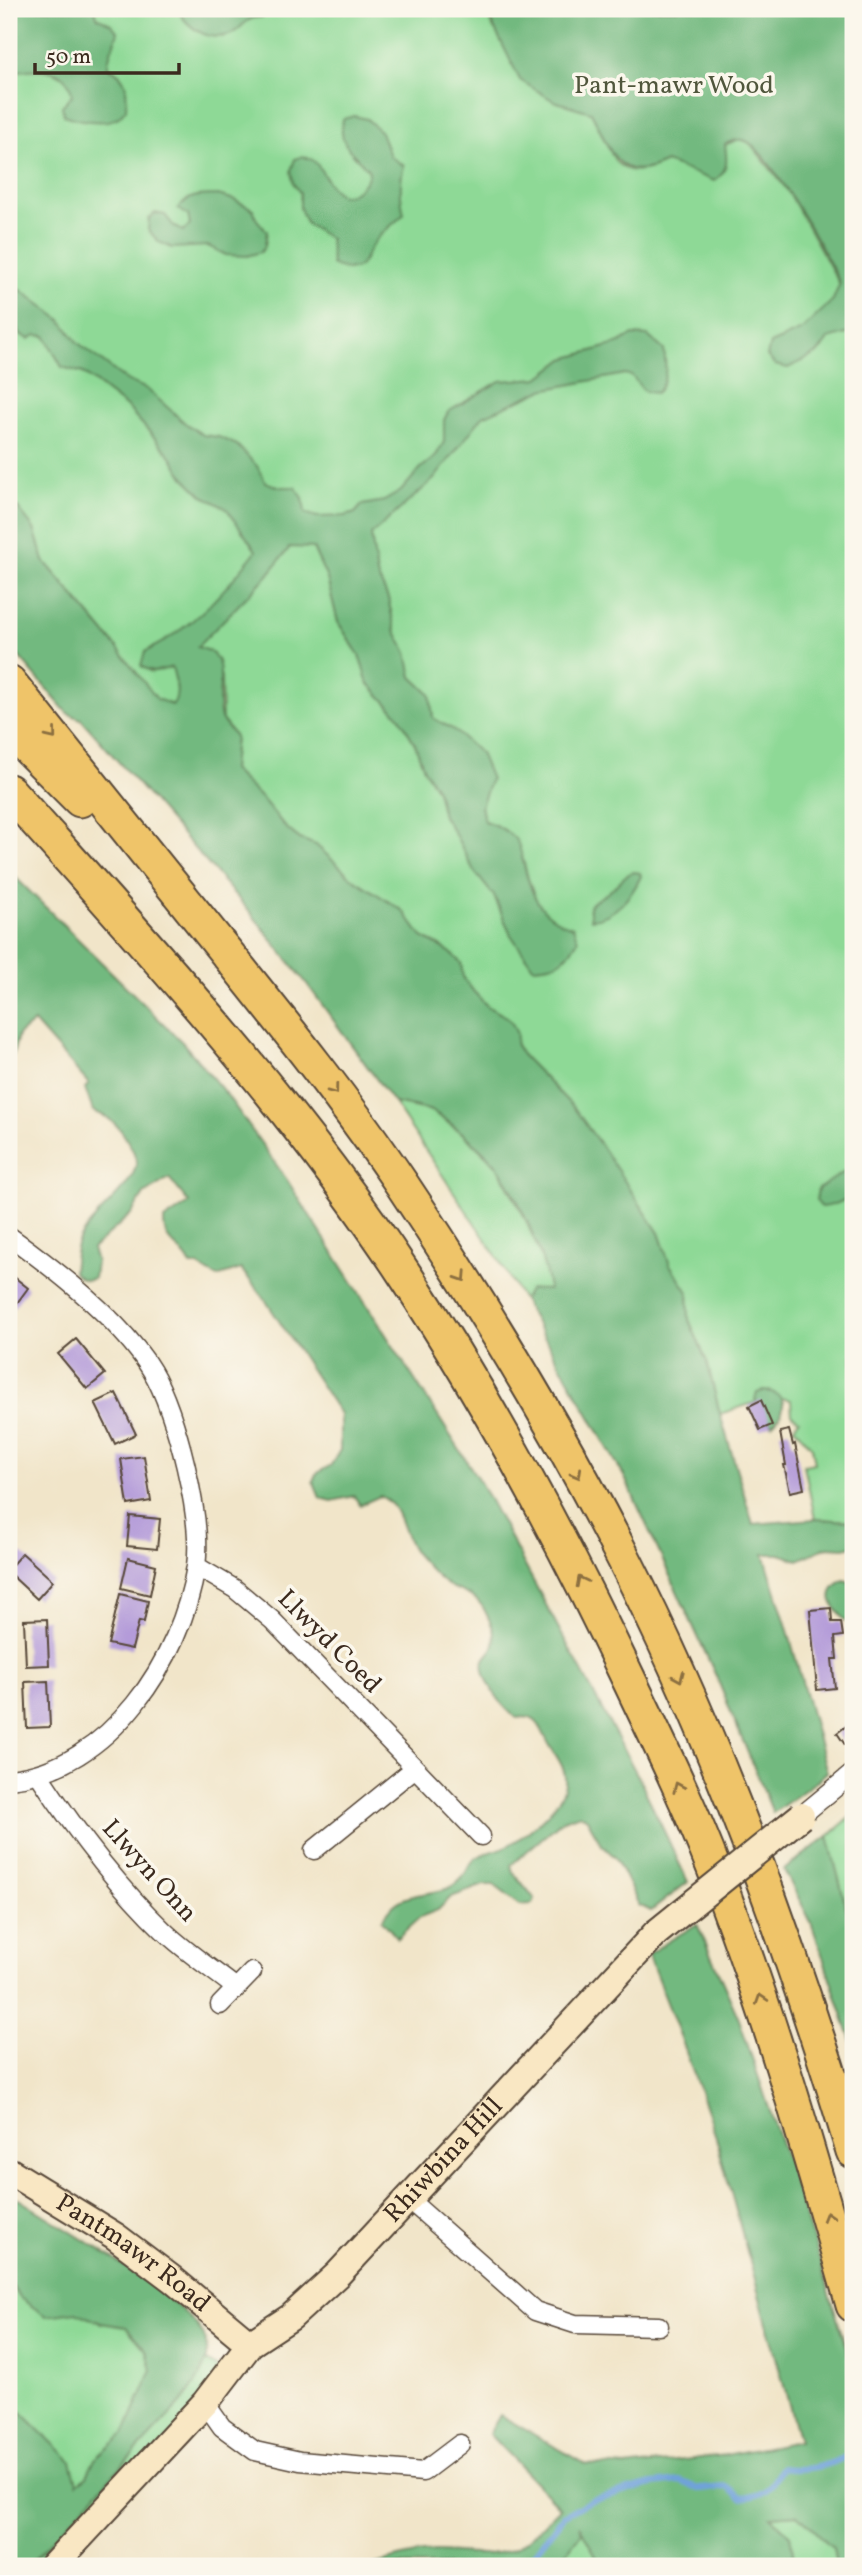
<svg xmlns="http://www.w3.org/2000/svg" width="862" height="2575" font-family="Vollkorn,serif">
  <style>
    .green { fill: #8ed996; stroke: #64825a; stroke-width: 2; fill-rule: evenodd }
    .forest { fill: #72b97f; stroke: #56724e; stroke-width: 2 }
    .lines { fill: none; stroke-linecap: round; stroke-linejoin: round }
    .stream { stroke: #6fa2da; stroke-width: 6 }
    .building { fill: #b49bd9 }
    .street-casing { stroke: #564638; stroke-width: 21 }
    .secondary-casing { stroke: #564638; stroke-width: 30 }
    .highway-casing { stroke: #564638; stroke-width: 37 }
    .street { stroke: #fff; stroke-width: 18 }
    .secondary { stroke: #f9e7c3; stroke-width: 26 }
    .highway { stroke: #efc469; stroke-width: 33 }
    .secondary-bridge-casing { stroke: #564638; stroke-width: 30; stroke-linecap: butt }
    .secondary-bridge { stroke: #f9e7c3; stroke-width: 26 }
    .oneway { stroke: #8c6f40 }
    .labels { text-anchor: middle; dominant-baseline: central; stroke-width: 7; stroke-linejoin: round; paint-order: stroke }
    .park-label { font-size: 26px; fill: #50563c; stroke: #fbf7ec }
    .street-label { font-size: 26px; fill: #3b2a1e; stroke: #fbf7ec }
  </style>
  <rect width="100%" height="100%" fill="#fbf7ec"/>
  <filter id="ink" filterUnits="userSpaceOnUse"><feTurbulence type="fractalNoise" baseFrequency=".0143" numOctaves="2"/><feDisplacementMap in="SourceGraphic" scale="14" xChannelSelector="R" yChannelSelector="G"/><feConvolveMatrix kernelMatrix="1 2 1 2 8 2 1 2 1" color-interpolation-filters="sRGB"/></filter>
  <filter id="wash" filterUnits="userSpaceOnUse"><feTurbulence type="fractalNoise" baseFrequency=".00686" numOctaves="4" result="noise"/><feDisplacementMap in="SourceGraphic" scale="28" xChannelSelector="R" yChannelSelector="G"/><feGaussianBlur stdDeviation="1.57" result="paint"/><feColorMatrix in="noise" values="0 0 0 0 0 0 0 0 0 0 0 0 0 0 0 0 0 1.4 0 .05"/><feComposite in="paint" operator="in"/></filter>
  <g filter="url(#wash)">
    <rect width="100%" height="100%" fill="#f1e5c9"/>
    <!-- green -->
    <path class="green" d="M 9,9 L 485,9 L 494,29 L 554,101 L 591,112 C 596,121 612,158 617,163 C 631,177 651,169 665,162 L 677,165 L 739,139 L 749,142 L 788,191 L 853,308 L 768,356 L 818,353 L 828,339 L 853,332 L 853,1521 L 815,1519 L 804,1465 L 815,1463 L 812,1447 L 794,1427 L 799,1420 L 792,1415 L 791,1400 L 781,1398 L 770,1391 L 756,1402 L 720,1414 L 707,1362 L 689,1320 L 688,1292 L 670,1265 L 659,1233 L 574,1108 L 522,1055 L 516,1045 L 513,1025 L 507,1017 L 488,1007 L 474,992 L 463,977 L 461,963 L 441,946 L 422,937 L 403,911 L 352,878 L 316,845 L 300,839 L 286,828 L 263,800 L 232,770 L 235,736 L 222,720 L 221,676 L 196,647 L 267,576 L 289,548 L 9,293 ZM 371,536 L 377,575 L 388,598 L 395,630 L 407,653 L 412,677 L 430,694 L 433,718 L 454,730 L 481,806 L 484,821 C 531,835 518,866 537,902 C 541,910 550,915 556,921 L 511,935 L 494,896 L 474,871 L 454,832 L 443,816 L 437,790 L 424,769 L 415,744 L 399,716 L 368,683 L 359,655 L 338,622 L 327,578 L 313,548 Z
      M 9,310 C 17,322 30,335 45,336 L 62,367 L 83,373 L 128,408 L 171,456 L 184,477 L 202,495 L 227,509 L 257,551 C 223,593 195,627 145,652 L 141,666 L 151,672 L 172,666 C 175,679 181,694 173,705 L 157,700 L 115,645 L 44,561 L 34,529 L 9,497 Z
      M 394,1103 L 431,1111 L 463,1134 L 497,1166 L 523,1214 L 546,1267 L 549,1290 L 530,1289 L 523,1300 L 494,1252 Z
      M 853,1815 L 853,1935 L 828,1836 Z
      M 9,2231 L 227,2375 L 52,2566 L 9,2566 Z
      M 570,2507 L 601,2566 L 556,2566 L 582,2532 Z
      M 798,2514 L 833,2548 L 836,2566 L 795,2566 L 790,2535 L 770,2516 Z"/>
    <!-- forest -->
    <path class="forest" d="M 9,9 L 95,9 L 97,17 L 111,24 L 118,32 C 115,45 107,55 108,67 C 129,78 127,87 126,109 C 123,112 121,116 117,118 C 105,125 76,120 64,115 L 62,106 L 72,95 C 68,64 32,68 9,73 Z
      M 177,9 L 270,9 L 263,17 C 243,17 243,30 229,35 C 207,42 187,27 177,9 Z
      M 485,9 L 853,9 L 853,332 L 828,339 L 818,353 L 788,368 L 775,365 L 767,356 L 770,344 L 802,330 L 833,300 L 840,283 C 826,255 771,153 746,141 C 738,138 733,141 725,144 C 727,160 729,171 714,181 L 666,162 C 616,187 611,148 591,112 L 554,101 L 520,80 Z
      M 354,116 L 367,119 L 381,132 L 390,156 L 404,166 C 399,182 400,197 404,214 C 395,223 384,230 376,240 C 360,260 366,278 332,265 L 330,239 L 306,223 L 300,208 L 300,193 L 293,183 L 291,170 L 295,159 L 303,156 C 307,158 311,159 314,161 C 326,171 333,210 358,189 C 365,183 368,180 369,171 C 355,154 337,146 343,119 Z
      M 218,195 L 235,200 L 253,209 L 257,220 L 267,231 L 265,246 L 261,252 L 247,256 L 226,255 L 208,246 L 172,248 L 159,242 L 148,230 L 149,219 L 155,213 L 165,215 L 173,225 L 183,231 L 190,225 L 188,215 L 178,209 C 190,193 200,196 218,195 Z
      M 9,281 L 61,320 L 77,342 L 126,380 L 147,389 L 185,423 L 203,435 L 219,437 L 237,445 L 257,466 L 265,482 L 279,487 L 295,487 L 303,498 L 305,513 L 317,517 L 345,516 L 355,513 L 362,505 L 384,501 L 401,491 L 421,468 L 435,457 L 444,442 L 444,420 L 448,412 L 500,381 L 539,378 L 564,359 L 620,343 L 633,335 L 648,336 L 664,350 C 666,364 668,383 656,393 L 644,391 L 632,376 L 625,374 L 542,390 L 483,416 L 434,479 L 371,535 L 377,575 L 388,598 L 395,630 L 407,653 L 412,677 L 430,694 L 433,718 L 454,730 L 480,753 L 491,779 L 481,806 L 484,821 C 496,825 508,830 516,840 C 520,845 521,855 523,861 C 531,894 538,916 573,927 L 578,940 C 565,962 557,966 533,967 L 511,935 L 494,896 L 474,871 L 454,832 L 443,816 L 437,790 L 424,769 L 415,744 L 399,716 L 368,683 L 359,655 L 338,622 L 327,578 L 313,548 L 290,547 L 267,576 L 197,647 C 235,654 213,691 221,718 C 224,725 231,731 235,736 L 232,770 L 263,800 L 286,828 L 300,839 L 316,845 L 352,878 L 403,911 L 422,937 L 450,952 L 461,963 L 463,977 L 474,992 L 488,1007 L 507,1017 L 513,1025 L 517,1034 L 516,1045 L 522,1055 L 574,1108 L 600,1144 L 659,1233 L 670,1265 L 688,1292 L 689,1320 L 707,1362 L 720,1414 L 753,1524 L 815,1519 L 853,1521 L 853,1546 L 844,1548 L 827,1547 L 798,1560 L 780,1554 L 764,1554 L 787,1627 L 827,1772 L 817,1781 L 773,1813 L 716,1676 L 625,1478 L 523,1300 L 530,1289 L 549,1290 C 545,1257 517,1193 497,1166 C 486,1152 447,1118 431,1111 C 420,1106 406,1105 394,1103 L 307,984 L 250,912 L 81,719 L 67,713 L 9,645 L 9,497 L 34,529 L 44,561 L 115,645 L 157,699 L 172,705 C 181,695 175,679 172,667 C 159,671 154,674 141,666 L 145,652 C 194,627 223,593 256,551 L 227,509 L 202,495 L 184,477 L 171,456 L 128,408 L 83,373 L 62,367 L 45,336 L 36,335 L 29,339 L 18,333 L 15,318 L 9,310 Z
      M 9,871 L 183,1043 L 227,1095 L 287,1180 L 480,1482 L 639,1778 L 688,1882 L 651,1911 L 639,1905 L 615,1857 L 602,1845 L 587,1819 L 580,1814 L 563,1820 L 511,1865 L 513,1872 L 535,1899 L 533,1904 L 520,1905 L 494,1885 L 484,1885 L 451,1897 L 438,1910 L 420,1917 L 397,1938 L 382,1920 C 386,1915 390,1908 395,1904 C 410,1892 435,1895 451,1887 C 466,1880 466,1867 475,1859 C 485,1851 499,1851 509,1845 C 527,1835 563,1805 565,1783 C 567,1769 556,1756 549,1744 C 540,1728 539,1714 517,1718 C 504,1710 479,1676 484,1660 C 486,1655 491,1652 493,1647 C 498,1636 490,1621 485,1611 C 477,1594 460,1593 446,1584 C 435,1576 425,1564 416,1554 C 401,1537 403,1505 380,1496 L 360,1505 L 354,1496 L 332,1501 L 320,1498 L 313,1481 L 316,1474 L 331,1465 L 340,1450 L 340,1414 L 262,1295 L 241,1269 L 217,1277 L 198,1266 L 191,1266 C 183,1245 163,1247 164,1220 L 189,1203 L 169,1178 L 144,1194 L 132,1213 L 92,1249 L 96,1262 L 94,1278 C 85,1282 79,1279 73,1272 C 74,1262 74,1249 79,1240 C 89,1217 138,1183 136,1162 C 136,1155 132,1148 128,1142 C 120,1126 110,1117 93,1111 L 85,1088 L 89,1084 L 34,1022 L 18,1035 L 13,1055 L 9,1059 Z
      M 634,872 L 640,873 L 641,876 C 632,896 614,918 591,919 L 589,906 C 596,898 604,897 612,889 C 620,882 623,875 634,872 Z
      M 853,1166 L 853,1194 C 843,1202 834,1206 821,1207 L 816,1200 L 818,1189 Z
      M 762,1391 C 788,1392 788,1410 772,1425 L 755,1399 L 757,1393 Z
      M 844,1580 L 853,1583 L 853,1630 C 841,1615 816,1595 844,1580 Z
      M 828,1836 L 853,1935 L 853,2046 L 811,1922 L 784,1870 Z
      M 697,1924 L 739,2019 L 817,2251 L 853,2371 L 853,2566 L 836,2566 L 833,2548 L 798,2514 L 770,2516 L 790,2535 L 795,2566 L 601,2566 L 579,2525 L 582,2532 L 556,2566 L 372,2566 C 393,2559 413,2553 435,2552 C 461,2552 497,2560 520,2545 C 535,2535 547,2520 560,2508 L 489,2434 L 500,2415 L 585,2464 L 626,2467 L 725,2455 L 799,2441 L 715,2134 L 681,2038 L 648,1954 Z
      M 9,2193 C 47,2218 194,2302 205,2339 C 212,2364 196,2384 182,2402 L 28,2566 L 9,2566 L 9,2400 L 71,2461 L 77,2483 L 87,2476 L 95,2459 L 124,2434 L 152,2370 L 147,2351 L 126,2327 L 101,2323 L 76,2312 L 46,2316 L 20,2298 L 9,2281 Z"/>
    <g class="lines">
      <!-- stream -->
      <path class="stream" d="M 524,2566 L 565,2515 L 592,2500 L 652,2484 L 680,2481 L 699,2489 L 727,2487 L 741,2498 C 764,2496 771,2489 781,2468 C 805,2471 824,2467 846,2457"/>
    </g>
    <g id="blocks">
      <!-- building -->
      <path class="building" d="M 9,1273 L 28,1288 L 14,1307 L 9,1303 Z
        M 76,1339 L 105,1374 L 87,1389 L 58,1354 Z
        M 116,1393 L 136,1434 L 115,1444 L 95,1403 Z
        M 761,1400 L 772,1425 L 760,1430 L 749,1406 Z
        M 789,1430 L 793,1445 L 795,1444 L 804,1489 L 790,1492 L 784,1465 L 786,1465 L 780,1432 Z
        M 144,1456 L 151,1501 L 128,1505 L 121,1459 Z
        M 130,1516 L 160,1519 L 157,1549 L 127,1546 Z
        M 22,1553 L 53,1581 L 37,1599 L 9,1573 L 9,1568 Z
        M 128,1558 L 156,1565 L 150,1595 L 121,1588 Z
        M 120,1594 L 148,1601 L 144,1622 L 139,1621 L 132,1649 L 108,1644 Z
        M 831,1608 L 832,1622 L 841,1622 L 843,1636 L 835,1637 L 837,1659 L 832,1659 L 835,1688 L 817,1690 L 810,1610 Z
        M 47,1619 L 49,1665 L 26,1666 L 24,1620 Z
        M 48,1681 L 50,1727 L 27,1728 L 25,1682 Z
        M 853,1721 L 853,1750 L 850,1752 L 837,1733 Z"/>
    </g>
  </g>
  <g filter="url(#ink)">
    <use href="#blocks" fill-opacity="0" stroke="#564638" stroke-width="2"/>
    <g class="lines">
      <defs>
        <path id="street" d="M 9,1236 C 55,1269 123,1322 152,1371 C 176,1411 203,1519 196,1566 C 182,1659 109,1770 9,1779
          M 196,1566 L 235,1589 L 272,1620 L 481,1836
          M 39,1775 C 75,1830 116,1885 164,1931 C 186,1952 212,1969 236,1988
          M 801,1816 L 853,1773
          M 314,1850 L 415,1768
          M 220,2005 L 252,1972
          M 407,2198 L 535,2311 L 575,2324 L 659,2326
          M 205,2403 L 222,2427 L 255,2451 L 300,2461 L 423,2472 L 460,2444"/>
        <g id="secondary">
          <path id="s1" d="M 9,2171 L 115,2236 L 172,2279 L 250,2344"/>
          <path id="s2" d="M 53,2566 L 205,2403 L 250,2344 L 291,2317 L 338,2274 L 656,1933"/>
        </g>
        <path id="highway" d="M 9,682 C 77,767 145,852 213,936 C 278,1017 343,1097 401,1183 C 482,1304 558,1429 624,1559 C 720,1748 792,1949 853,2151
          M 9,729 L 80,800
          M 9,791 C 147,946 291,1101 405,1275 C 491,1405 564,1543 631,1684 C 660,1745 690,1806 714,1869 C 769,2012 811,2158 853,2305"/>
      </defs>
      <!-- street casing -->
      <use href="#street" class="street-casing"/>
      <!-- secondary casing -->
      <use href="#secondary" class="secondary-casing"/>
      <!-- highway casing -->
      <use href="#highway" class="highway-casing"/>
      <!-- street -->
      <use href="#street" class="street"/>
      <!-- secondary -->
      <use href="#secondary" class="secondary"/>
      <!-- highway -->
      <use href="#highway" class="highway"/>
      <defs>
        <path id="secondary-bridge" d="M 656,1933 L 801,1816"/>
      </defs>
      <!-- secondary-bridge casing -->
      <use href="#secondary-bridge" class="secondary-bridge-casing"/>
      <!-- secondary-bridge -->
      <use href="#secondary-bridge" class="secondary-bridge"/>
    </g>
    <!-- one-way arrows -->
    <defs><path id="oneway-chevron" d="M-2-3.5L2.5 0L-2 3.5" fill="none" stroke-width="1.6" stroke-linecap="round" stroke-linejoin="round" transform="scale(1.75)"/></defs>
    <g class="oneway">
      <use href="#oneway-chevron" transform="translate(52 735) rotate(51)"/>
      <use href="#oneway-chevron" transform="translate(334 1090) rotate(53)"/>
      <use href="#oneway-chevron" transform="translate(462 1277) rotate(57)"/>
      <use href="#oneway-chevron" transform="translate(577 1474) rotate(61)"/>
      <use href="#oneway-chevron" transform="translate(581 1581) rotate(-117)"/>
      <use href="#oneway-chevron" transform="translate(679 1677) rotate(67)"/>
      <use href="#oneway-chevron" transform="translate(678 1787) rotate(-114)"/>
      <use href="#oneway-chevron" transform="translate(761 1999) rotate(-108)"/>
      <use href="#oneway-chevron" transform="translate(828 2216) rotate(-106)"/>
    </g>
  </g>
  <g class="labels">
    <!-- park labels -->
    <g class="park-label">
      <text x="674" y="86">Pant-mawr Wood</text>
    </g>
    <!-- street labels -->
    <g class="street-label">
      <text transform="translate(329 1642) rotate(45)">Llwyd Coed</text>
      <text transform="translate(149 1871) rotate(48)">Llwyn Onn</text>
      <text stroke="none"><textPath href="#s2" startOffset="565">Rhiwbina Hill</textPath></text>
      <text stroke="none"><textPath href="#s1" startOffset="149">Pantmawr Road</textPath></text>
    </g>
  </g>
  <!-- margin -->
  <rect width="862" height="2575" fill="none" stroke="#fbf7ec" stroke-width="35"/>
  <!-- scale -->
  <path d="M35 63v10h144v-10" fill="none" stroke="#3b2a1e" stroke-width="3.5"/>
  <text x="46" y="63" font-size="21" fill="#3b2a1e" stroke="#fbf7ec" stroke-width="5" paint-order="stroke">50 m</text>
</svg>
